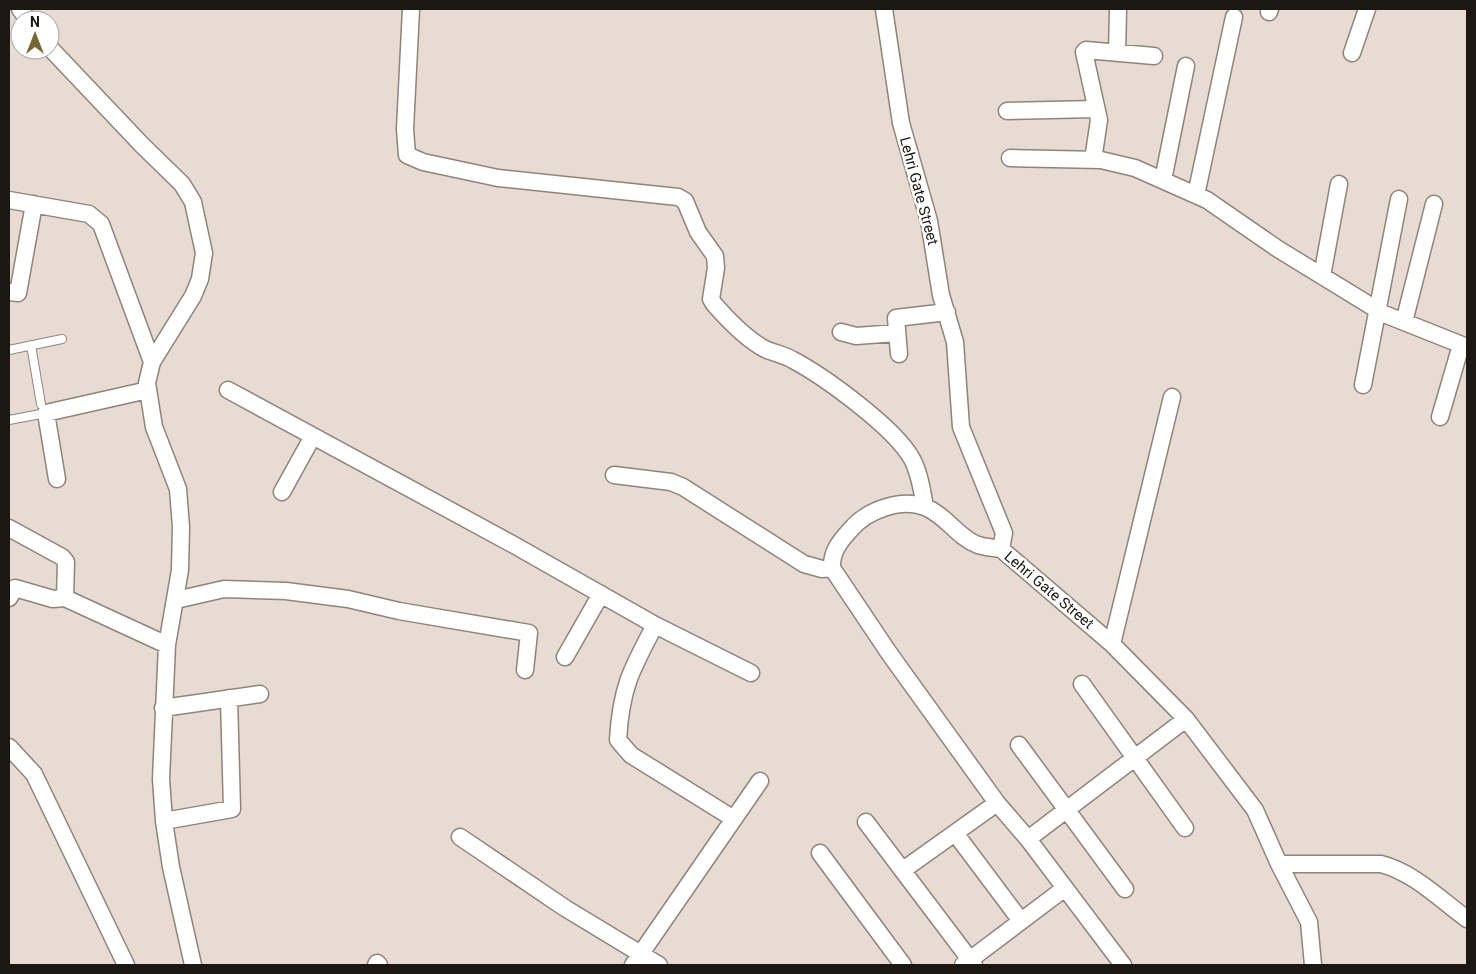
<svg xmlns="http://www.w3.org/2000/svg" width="1476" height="974" font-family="Roboto,sans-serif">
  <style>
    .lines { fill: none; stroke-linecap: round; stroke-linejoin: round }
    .service-casing { stroke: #8e847a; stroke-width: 10 }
    .minor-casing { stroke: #8e847a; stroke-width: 19 }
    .service { stroke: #fff; stroke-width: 8 }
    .minor { stroke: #fff; stroke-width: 16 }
    .labels { text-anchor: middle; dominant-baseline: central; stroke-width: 5; stroke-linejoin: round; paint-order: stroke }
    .street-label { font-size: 15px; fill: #1b1713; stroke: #fff }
  </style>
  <rect width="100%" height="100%" fill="#e8dcd2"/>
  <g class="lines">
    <defs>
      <path id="service" d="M 31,345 L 41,404
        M 9,350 L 62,339
        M 9,420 L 46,413"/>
      <path id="minor" d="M 20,9 L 28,20
        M 411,9 L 405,129 L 407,155 L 423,162 L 498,178 L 678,197 L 685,201 L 698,232 L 715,256 L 716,268 L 711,299 L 714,304 C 728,320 746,339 765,349 C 774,353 785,355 793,360 C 825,377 895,428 912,459 C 920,474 922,491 925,507
        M 884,9 L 901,123 L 929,221 L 941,295 L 955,342 L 961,427 L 1004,533 L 1001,549 L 1112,644 L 1186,719 L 1255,810 L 1279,864 L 1309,922 L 1313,965
        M 1269,12 L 1270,9
        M 50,48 L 142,145 L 182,184 L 193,202 L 204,253 L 200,279 L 193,296 L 152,362 L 147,383 L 154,427 L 178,489 L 181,527 L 180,570 L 167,645 L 161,779 L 164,821 L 171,867 L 193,965
        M 1117,53 L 1118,9
        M 1352,53 L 1367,9
        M 1007,111 L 1096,109
        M 1010,158 L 1101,160 L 1135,168 L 1207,200 L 1278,249 L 1384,314 L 1467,347
        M 1093,160 L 1099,120 L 1084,52 L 1086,50 L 1154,56
        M 1163,180 L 1186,66
        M 1196,195 L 1234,17
        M 9,200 L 89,214 L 101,224 L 152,362
        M 1322,276 L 1339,184
        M 9,292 L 18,293 L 34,204
        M 1404,322 L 1434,204
        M 841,332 L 856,336 L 896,333
        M 899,354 L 896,318 L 947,312
        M 1363,385 L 1399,199
        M 228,390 L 514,545 L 655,625 L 751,673
        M 1440,417 L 1461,345
        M 614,475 L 671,482 L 683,487 L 804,564 L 822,569 L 832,568
        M 57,479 L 46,413 L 148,390
        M 282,492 L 313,436
        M 9,528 L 62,557 L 66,562 L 65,598 L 167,645
        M 1001,549 C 993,548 985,547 978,545 C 958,538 946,515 925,507 C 901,498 868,510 852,528 C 841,540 831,551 832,568 L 889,653 L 997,803 L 1028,839 L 1123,965
        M 9,598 L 15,588 L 53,599 L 65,598
        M 176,600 L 224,589 L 286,591 L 348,599 L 399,611 L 529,633 L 525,670
        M 655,625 C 631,670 621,688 618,740 L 631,755 L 734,819
        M 1112,644 L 1172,397
        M 565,657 L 601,594
        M 1082,684 L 1185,828
        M 163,708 L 260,694
        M 1019,745 L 1125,889
        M 9,747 L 34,774 L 126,965
        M 164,821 L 232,809 L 229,698
        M 866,822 L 974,965
        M 955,833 L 1021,921
        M 460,837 L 565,908 L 659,965
        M 1028,839 L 1186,719
        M 820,853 L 903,965
        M 1279,864 L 1381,864 C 1413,872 1441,900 1467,919
        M 903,870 L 997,803
        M 376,965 L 377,963 L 379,965
        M 633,965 L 760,781
        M 963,965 L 1065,888"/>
    </defs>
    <!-- service casing -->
    <use href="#service" class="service-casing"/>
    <!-- minor casing -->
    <use href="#minor" class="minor-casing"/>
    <!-- service -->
    <use href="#service" class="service"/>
    <!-- minor -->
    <use href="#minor" class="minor"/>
  </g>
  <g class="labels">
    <!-- street labels -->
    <g class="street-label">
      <text transform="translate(919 191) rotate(75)">Lehri Gate Street</text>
      <text transform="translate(1049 590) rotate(40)">Lehri Gate Street</text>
    </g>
  </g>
  <!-- border -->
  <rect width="1476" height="974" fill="none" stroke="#1b1713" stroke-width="20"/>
  <!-- north arrow -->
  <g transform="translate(35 35)"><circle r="24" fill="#ffffff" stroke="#a4a2a1"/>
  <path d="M0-4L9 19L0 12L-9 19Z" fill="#766633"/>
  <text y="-8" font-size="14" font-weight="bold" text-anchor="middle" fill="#1b1713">N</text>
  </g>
</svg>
